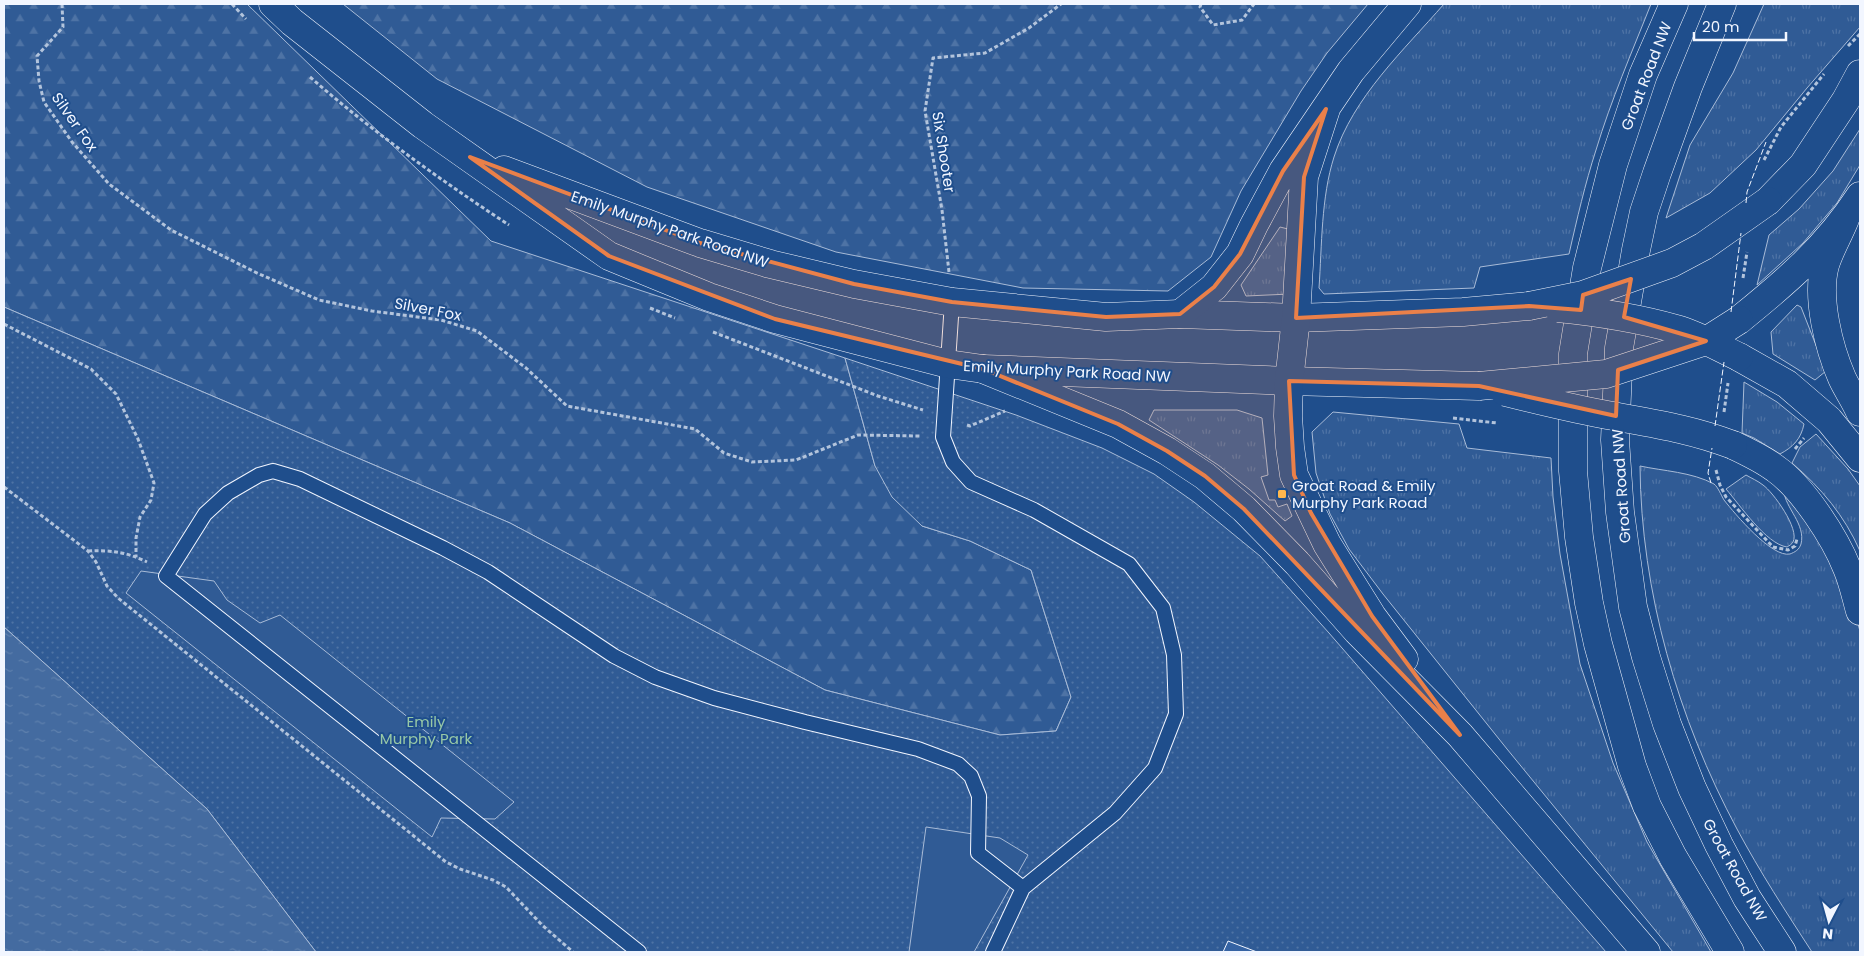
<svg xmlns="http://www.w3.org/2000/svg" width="1864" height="956" font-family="Poppins,sans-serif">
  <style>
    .grass { fill: url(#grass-tufts); stroke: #a8bbd7 }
    .forest { fill: url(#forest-firs); stroke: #a8bbd7 }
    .park { fill: url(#park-dots); stroke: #a8bbd7 }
    .built { fill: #305b95; stroke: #a8bbd7 }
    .water { fill: url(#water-ripples); stroke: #a8bbd7 }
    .building { fill: #3563a3; stroke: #f2f6ff }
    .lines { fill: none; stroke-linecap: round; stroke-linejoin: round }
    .service-casing { stroke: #f2f6ff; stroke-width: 16 }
    .tertiary-casing { stroke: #f2f6ff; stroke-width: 29 }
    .secondary-casing { stroke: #f2f6ff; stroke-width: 29 }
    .path { stroke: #b3c4dc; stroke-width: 3; stroke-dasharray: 4 2.5; stroke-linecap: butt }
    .service { stroke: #1f4e8c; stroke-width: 14 }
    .tertiary { stroke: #1f4e8c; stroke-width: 28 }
    .secondary { stroke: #1f4e8c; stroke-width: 28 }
    .tertiary-bridge-casing { stroke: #f2f6ff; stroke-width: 29; stroke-linecap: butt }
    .path-bridge { stroke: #b3c4dc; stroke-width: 3; stroke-dasharray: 4 2.5; stroke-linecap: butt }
    .tertiary-bridge { stroke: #1f4e8c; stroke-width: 28 }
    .fence { stroke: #f2f6ff; stroke-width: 1; stroke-dasharray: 6 2.5; stroke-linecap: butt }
    .marked { fill: #ea8049; fill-opacity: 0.2; stroke: #ea8049; stroke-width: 4; stroke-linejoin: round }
    .poi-dot { fill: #ffb74d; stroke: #1f4e8c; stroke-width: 2 }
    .labels { text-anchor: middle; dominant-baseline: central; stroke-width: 4; stroke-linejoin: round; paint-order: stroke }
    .street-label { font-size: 15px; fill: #f2f6ff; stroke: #1f4e8c }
    .poi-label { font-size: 15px; fill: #f2f6ff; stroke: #1f4e8c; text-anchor: start }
    .park-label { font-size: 15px; fill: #97c8a6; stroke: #1f4e8c }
  </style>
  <defs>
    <pattern id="grass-tufts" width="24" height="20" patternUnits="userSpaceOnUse" patternTransform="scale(1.25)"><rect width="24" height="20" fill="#305b95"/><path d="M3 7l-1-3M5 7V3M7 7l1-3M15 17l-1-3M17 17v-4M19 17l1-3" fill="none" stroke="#4e73a5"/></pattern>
    <pattern id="forest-firs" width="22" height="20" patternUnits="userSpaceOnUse" patternTransform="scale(1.25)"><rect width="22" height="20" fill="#305b95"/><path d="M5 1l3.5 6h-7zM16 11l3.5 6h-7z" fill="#4e73a5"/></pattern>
    <pattern id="park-dots" width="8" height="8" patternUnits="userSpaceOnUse" patternTransform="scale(1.25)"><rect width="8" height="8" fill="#305b95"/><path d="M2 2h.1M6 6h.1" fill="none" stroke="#4e73a5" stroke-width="1.8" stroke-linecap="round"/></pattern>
    <pattern id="water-ripples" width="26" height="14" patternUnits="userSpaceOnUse" patternTransform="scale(1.25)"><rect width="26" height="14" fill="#446ba0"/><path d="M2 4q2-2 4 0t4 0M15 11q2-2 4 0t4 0" fill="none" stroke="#5f81ae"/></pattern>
  </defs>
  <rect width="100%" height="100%" fill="#1f4e8c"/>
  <!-- grass -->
  <path class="grass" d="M 1444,4 L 1651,4 C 1632,52 1611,100 1596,150 C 1585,184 1577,219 1569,254 L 1480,267 L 1474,288 L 1324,294 L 1319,288 C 1322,245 1321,198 1334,157 C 1353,97 1404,50 1444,4 Z
    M 1764,4 L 1860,4 L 1860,27 L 1807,88 L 1756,150 L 1710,193 L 1666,218 L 1690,145 L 1733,73 Z
    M 1860,129 L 1860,165 L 1837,203 L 1803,243 L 1757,285 L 1769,235 L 1799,209 L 1833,171 Z
    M 1280,227 L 1292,230 L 1290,294 L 1246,296 L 1241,285 Z
    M 1797,305 L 1801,307 L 1826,371 L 1815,380 L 1773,354 L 1771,332 Z
    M 1744,382 L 1777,402 L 1804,424 C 1801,439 1793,447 1780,454 L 1754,438 L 1742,433 Z
    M 1154,410 L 1237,410 L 1262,418 L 1268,475 L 1261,477 L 1269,500 L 1275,500 L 1278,507 L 1287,504 L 1292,516 L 1285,521 L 1249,489 L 1218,465 L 1149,420 Z
    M 1333,412 L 1459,424 L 1467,448 L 1551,458 L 1553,497 L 1560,554 L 1580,664 L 1613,763 L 1647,842 L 1711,952 L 1673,952 L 1507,749 L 1383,594 L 1349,549 L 1330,514 L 1316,473 L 1312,432 Z
    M 1816,434 L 1848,469 L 1860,486 L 1860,551 C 1844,515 1822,489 1792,463 L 1800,447 Z
    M 1640,466 C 1663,471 1692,472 1714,484 C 1718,487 1721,495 1724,500 C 1735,514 1772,558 1790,554 C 1795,552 1799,550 1801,544 C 1806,524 1785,508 1784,491 L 1809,518 L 1857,621 L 1860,631 L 1860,952 L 1812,952 C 1786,912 1760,872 1737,829 C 1678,719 1641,592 1640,466 Z
    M 1746,475 C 1751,478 1758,481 1763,485 C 1773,492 1800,529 1793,542 C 1792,544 1789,546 1787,547 C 1766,544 1740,505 1726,489 Z"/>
  <!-- forest -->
  <path class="forest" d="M 4,4 L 247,4 L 491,241 L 845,358 L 875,466 L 922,526 L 970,541 L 1031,570 L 1071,697 L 1056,731 L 1000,735 L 825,690 L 510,523 L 4,307 Z
    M 343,4 L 1368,4 L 1327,53 L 1301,91 L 1241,191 L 1211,257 L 1168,291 L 1023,288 L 836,252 L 647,187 L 437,79 Z"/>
  <!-- park -->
  <path class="park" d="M 4,307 L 510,523 L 825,690 L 1000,735 L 1056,731 L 1071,697 L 1031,570 L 970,541 L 922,526 L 892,497 L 875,466 L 845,358 L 1016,415 L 1102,448 L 1154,474 L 1194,502 L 1260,556 L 1329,633 L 1606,952 L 316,952 L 207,809 L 4,627 Z"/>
  <!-- built -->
  <path class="built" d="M 141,571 L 214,581 L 227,600 L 260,623 L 280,615 L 514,802 L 495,819 L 441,818 L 432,837 L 126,593 Z
    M 926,827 L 1000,838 L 1028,855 L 974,952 L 909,952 Z"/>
  <!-- water -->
  <path class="water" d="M 4,627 L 207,809 L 316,952 L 4,952 Z"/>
  <!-- building -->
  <path class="building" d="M 1228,941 L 1257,952 L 1223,952 Z"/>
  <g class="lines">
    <defs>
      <path id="service" d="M 952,302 L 943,437 L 953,462 L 971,482 L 1034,510 L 1129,564 L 1163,608 L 1174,655 L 1176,714 L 1155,768 L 1115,813 L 1023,888 L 993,952
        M 639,952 L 166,576 L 205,514 L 228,493 L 259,475 L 273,471 L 300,479 L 443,548 L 488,572 L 614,656 L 655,677 L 714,698 L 805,722 L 918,749 L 958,764 L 971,776 L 979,796 L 978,853 L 1023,888"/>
      <path id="tertiary" d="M 273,4 L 292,22 L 423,125 L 609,256 L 709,297 L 775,319 L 948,364 L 983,369 L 1289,381 L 1479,386
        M 504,170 L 700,243 L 770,264 L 854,284 L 952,302 L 1106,317 L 1180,314 L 1296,318 L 1463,312 L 1529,306
        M 1768,201 L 1803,165 L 1846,100 L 1860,74
        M 1845,219 C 1839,234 1830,249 1825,265 C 1816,298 1829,348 1842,378 C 1847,389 1855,400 1860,412
        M 1739,320 C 1786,282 1827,247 1860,196
        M 1739,357 L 1787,384 L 1829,420 L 1860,458
        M 1733,445 C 1748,452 1763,459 1776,469 C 1803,488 1835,538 1847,568 C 1853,582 1856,597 1860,611"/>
      <path id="secondary" d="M 1674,4 L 1643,75 L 1613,165 L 1587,268 L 1573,354 L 1573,471 L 1579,537 L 1589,603 L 1598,644 L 1632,766 L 1647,806 L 1673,857 L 1730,952
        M 1722,4 L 1688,87 L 1657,173 L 1644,212 L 1636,250 L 1619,348 L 1615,440 L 1620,512 L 1633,607 L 1646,657 L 1667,724 L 1692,788 L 1719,845 L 1747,898 L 1782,952
        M 1326,109 L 1304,177 L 1296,318 L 1289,381 L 1288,416 L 1290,447 L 1294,475 L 1327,544 L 1372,616 L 1404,659
        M 1180,314 L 1214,287 L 1240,254 L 1254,225 L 1283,171 L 1351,71 L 1407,4
        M 983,369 L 1118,424 L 1167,451 L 1205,476 L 1244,509 L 1297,563 L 1357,631 L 1460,735 L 1646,952"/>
    </defs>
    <!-- service casing -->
    <use href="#service" class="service-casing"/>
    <!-- tertiary casing -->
    <use href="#tertiary" class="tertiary-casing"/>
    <!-- secondary casing -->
    <use href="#secondary" class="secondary-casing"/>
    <!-- path -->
    <path class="path" d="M 62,4 L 63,27 L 37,56 L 39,81 L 44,102 L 72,142 L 109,184 L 171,230 L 257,273 L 319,300 L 372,311 L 441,320 L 477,331 L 526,368 L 567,406 L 695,429 L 724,453 L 752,462 L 796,460 L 858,435 L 920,436
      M 232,4 L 246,19
      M 1201,4 L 1200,7 L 1213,25 L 1242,20 L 1254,4
      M 1848,46 L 1860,34
      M 310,77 C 373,132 439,179 509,225
      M 1764,160 L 1781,127 L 1824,74
      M 949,272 L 942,210 L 925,111 L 933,58 L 985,53 L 1029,28 L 1061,4
      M 1743,278 L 1747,252
      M 650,308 L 675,318
      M 4,324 L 91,369 L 116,394 L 138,439 L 154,483 L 151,500 L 140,517 L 136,538 L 136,557
      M 713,332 L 878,396 L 923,410
      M 1724,412 L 1728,383
      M 967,425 L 970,426 L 1005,411
      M 1795,449 L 1804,438
      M 1716,470 L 1720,485 L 1726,497 L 1773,547 L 1788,550 L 1795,546 L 1797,539
      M 4,487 L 88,551 L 96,562 L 107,586 L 118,598 L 446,862 L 460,869 L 493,880 L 506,887 L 542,925 L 573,952
      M 88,551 C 112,550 126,552 147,562"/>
    <!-- service -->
    <use href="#service" class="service"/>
    <!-- tertiary -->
    <use href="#tertiary" class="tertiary"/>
    <!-- secondary -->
    <use href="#secondary" class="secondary"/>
    <defs>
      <path id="tertiary-bridge" d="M 1529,306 L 1583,295 L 1672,263 L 1704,246 L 1768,201
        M 1558,308 C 1598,312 1637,318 1676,329 C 1698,335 1718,347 1739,357
        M 1479,386 L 1606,374 L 1706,341 L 1739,320
        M 1505,392 C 1537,400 1570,408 1602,414 C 1649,423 1689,428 1733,445"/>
    </defs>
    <!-- tertiary-bridge casing -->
    <use href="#tertiary-bridge" class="tertiary-bridge-casing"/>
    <!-- path-bridge -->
    <path class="path-bridge" d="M 1453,418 L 1497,423"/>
    <!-- tertiary-bridge -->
    <use href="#tertiary-bridge" class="tertiary-bridge"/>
    <!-- fence -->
    <path class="fence" d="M 1746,203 L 1747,192 L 1766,142
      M 1731,312 L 1741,233
      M 1715,426 L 1724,362
      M 1711,483 L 1708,473 L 1712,448"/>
  </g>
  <!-- marked area -->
  <path class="marked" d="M 1326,109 L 1304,177 L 1296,318 L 1529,306 L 1581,310 L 1583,295 L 1631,279 L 1624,317 L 1706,341 L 1618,370 L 1616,416 L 1479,386 L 1289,381 L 1294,475 L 1311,513 L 1372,616 L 1460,735 L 1244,509 L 1205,476 L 1167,451 L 1118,424 L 983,369 L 775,319 L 609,256 L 470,157 L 700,243 L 854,284 L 952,302 L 1106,317 L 1180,314 L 1214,287 L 1240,254 L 1283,171 Z"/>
  <!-- markers -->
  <rect class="poi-dot" x="1277" y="489" width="10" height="10" rx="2.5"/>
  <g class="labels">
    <!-- street labels -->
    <g class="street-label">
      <text transform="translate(1646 76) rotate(-69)">Groat Road NW</text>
      <text transform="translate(75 122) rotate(55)">Silver Fox</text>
      <text transform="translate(944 152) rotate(81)">Six Shooter</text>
      <text transform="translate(670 229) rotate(19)">Emily Murphy Park Road NW</text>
      <text transform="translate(428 309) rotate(11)">Silver Fox</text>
      <text transform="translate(1067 371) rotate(3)">Emily Murphy Park Road NW</text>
      <text transform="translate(1621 486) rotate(-94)">Groat Road NW</text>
      <text transform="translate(1735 870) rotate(61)">Groat Road NW</text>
    </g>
    <!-- poi labels -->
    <g class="poi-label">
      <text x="1292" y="485">Groat Road &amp; Emily<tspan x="1292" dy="17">Murphy Park Road</tspan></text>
    </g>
    <!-- park labels -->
    <g class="park-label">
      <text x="426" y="721">Emily<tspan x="426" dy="17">Murphy Park</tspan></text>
    </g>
  </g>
  <!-- border -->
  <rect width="1864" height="956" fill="none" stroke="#f2f6ff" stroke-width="10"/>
  <!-- north arrow -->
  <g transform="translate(1829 921) rotate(186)" stroke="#1f4e8c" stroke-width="4" paint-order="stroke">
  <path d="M0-4L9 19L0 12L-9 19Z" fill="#f2f6ff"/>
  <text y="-8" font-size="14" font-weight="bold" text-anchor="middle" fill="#f2f6ff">N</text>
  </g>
  <!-- scale -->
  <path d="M1694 32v8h92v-8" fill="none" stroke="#f2f6ff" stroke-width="2.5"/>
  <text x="1702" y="32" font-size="15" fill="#f2f6ff" stroke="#1f4e8c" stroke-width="4" paint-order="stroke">20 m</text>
</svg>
